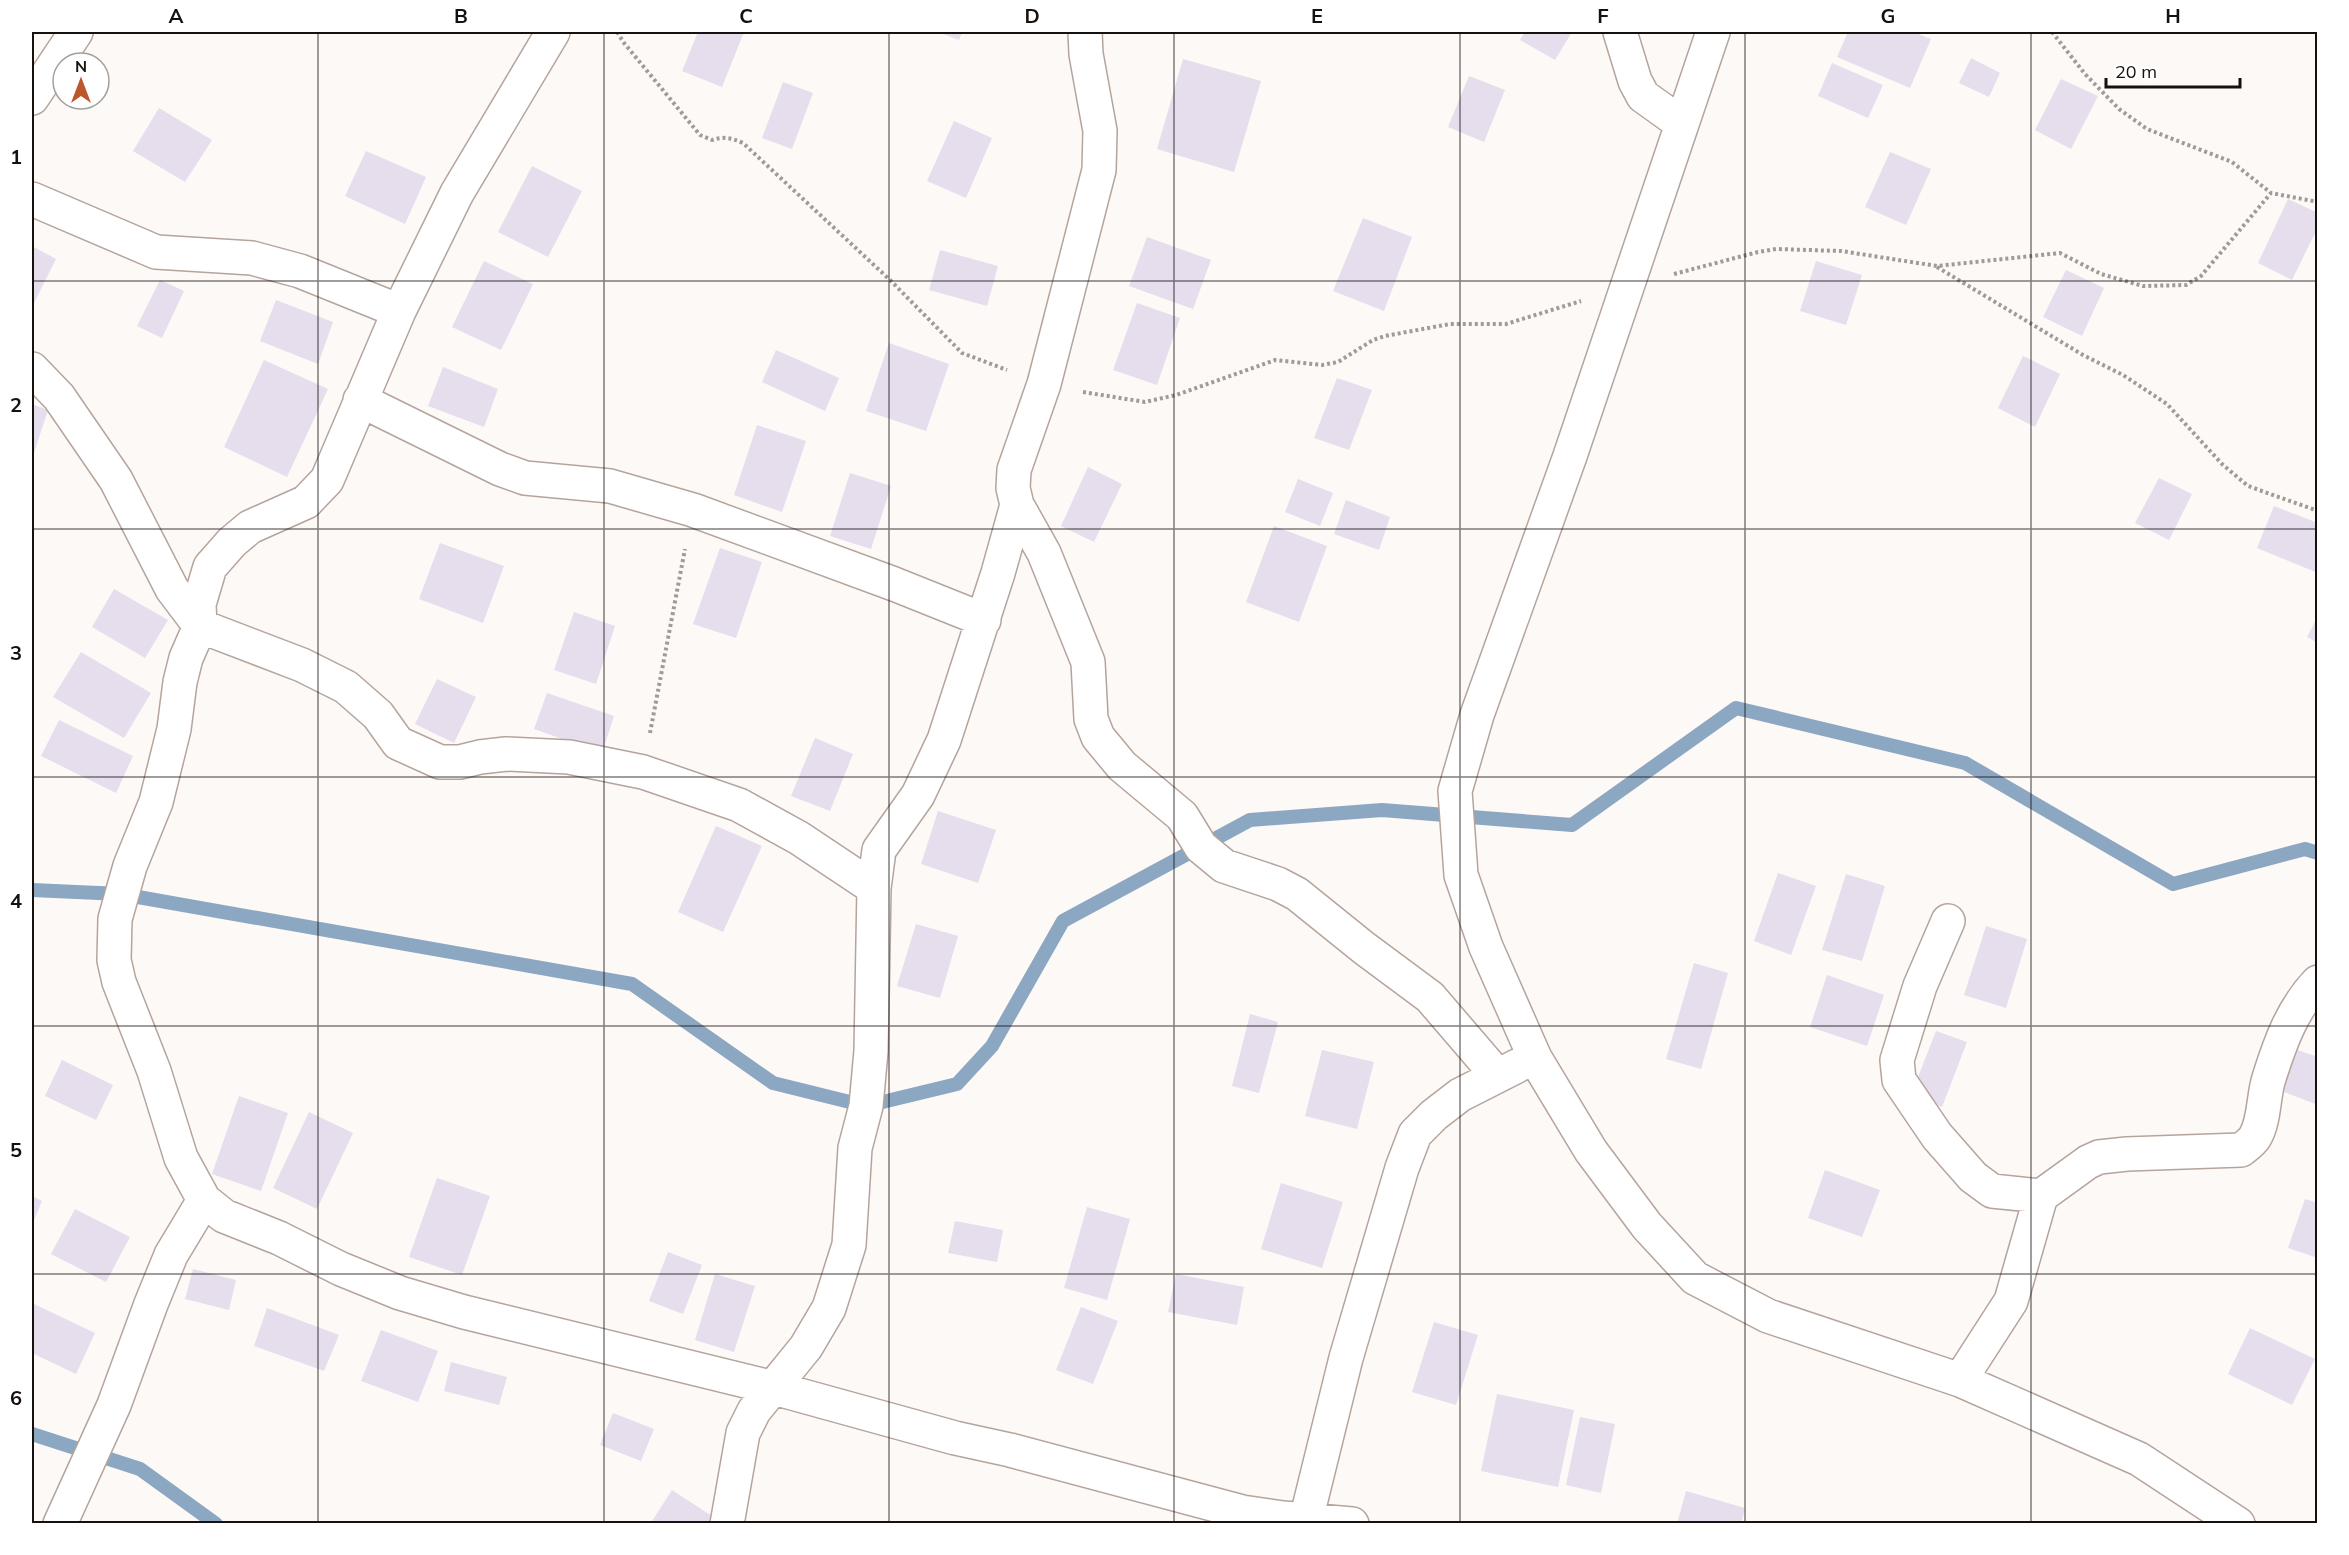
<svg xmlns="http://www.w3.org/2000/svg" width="2349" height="1555" font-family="Mulish,sans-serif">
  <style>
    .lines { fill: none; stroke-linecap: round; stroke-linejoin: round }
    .stream { stroke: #8ba7c2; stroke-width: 14 }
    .building { fill: #e6dded }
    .minor-casing { stroke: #b5a49c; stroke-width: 36 }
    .path { stroke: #9f9b98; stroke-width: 4; stroke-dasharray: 3 3; stroke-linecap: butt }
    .minor { stroke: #fff; stroke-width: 33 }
    .grid { fill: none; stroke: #17110e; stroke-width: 1.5; stroke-opacity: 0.55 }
    .neatline { fill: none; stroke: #17110e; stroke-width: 2 }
    .grid-label { font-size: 20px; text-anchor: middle; font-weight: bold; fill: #17110e }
  </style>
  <rect width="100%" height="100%" fill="#fdf9f7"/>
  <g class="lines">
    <!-- stream -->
    <path class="stream" d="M 32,890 L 121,894 L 632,984 L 773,1083 L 866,1106 L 957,1084 L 992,1046 L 1063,921 L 1250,820 L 1382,810 L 1572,825 L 1736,708 L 1965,763 L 2173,884 L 2305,849 L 2318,853
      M 32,1434 L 140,1469 L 216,1524"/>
  </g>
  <!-- building -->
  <path class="building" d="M 698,32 L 744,32 L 722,87 L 682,71 Z
    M 938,32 L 962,32 L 959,40 Z
    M 1525,32 L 1572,32 L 1555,60 L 1520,40 Z
    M 1848,32 L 1913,32 L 1931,39 L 1910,88 L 1837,57 Z
    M 1971,58 L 2000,73 L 1989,97 L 1959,83 Z
    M 1183,59 L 1261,81 L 1234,172 L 1157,149 Z
    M 1832,63 L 1883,85 L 1868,118 L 1818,96 Z
    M 1469,76 L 1505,90 L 1484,142 L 1448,127 Z
    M 2061,79 L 2098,96 L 2071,149 L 2035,130 Z
    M 783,82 L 813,93 L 792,149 L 762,138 Z
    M 159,108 L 212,140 L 185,182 L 133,151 Z
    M 954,121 L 992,138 L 966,198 L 927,181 Z
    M 366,151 L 426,177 L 405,224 L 345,196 Z
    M 1890,152 L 1931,169 L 1906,225 L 1865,207 Z
    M 532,166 L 582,191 L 548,257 L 498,232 Z
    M 2288,199 L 2318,213 L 2318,227 L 2292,280 L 2258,263 Z
    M 1363,218 L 1412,237 L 1384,311 L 1333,291 Z
    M 1147,237 L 1211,260 L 1193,309 L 1129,286 Z
    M 32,246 L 56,259 L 34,303 L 32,302 Z
    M 940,250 L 998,266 L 987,306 L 929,290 Z
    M 484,261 L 533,284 L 501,350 L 452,327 Z
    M 1816,261 L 1862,275 L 1846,325 L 1800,311 Z
    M 2066,270 L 2104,288 L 2082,336 L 2043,317 Z
    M 160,280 L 184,291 L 162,338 L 137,326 Z
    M 276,300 L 333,322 L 318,364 L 260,341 Z
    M 1137,303 L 1180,318 L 1157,385 L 1113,370 Z
    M 889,343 L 949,364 L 926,431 L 866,411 Z
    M 776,350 L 839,378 L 825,411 L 762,382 Z
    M 2023,356 L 2060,374 L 2035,427 L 1998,408 Z
    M 264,360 L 328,389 L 287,477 L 224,447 Z
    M 443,367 L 498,389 L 484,427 L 428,406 Z
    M 1337,378 L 1372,390 L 1349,450 L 1314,438 Z
    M 32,404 L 48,410 L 32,459 Z
    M 757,425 L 806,441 L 782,512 L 734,495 Z
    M 1088,467 L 1122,484 L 1094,542 L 1061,526 Z
    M 850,473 L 891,486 L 871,549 L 830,536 Z
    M 2159,478 L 2192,494 L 2169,540 L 2135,523 Z
    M 1298,479 L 1333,493 L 1320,526 L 1285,512 Z
    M 1346,500 L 1390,517 L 1379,550 L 1334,534 Z
    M 2274,506 L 2318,523 L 2318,573 L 2257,548 Z
    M 1274,526 L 1327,546 L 1299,622 L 1246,602 Z
    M 440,543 L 504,566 L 483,623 L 419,599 Z
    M 720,548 L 762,562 L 736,638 L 693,624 Z
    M 114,589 L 168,620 L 145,658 L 92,627 Z
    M 574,612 L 615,626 L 596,684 L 554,670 Z
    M 2318,616 L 2318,643 L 2307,637 Z
    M 81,652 L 151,693 L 124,738 L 53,697 Z
    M 437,679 L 476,697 L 454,743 L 415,724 Z
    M 547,693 L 614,716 L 602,753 L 534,729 Z
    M 59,720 L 133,756 L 116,793 L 41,756 Z
    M 815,738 L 853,754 L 830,811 L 791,796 Z
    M 938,811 L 996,830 L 978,883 L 921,864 Z
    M 716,826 L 762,846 L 723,932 L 678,912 Z
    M 1778,873 L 1816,886 L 1791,955 L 1754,941 Z
    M 1846,874 L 1885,886 L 1862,961 L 1822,950 Z
    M 916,924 L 958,936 L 940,998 L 897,986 Z
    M 1986,926 L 2027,939 L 2006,1008 L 1964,995 Z
    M 1694,963 L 1728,973 L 1701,1069 L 1666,1059 Z
    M 1827,975 L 1884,995 L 1867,1046 L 1810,1027 Z
    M 1250,1014 L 1278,1022 L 1259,1093 L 1232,1086 Z
    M 1936,1031 L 1967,1042 L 1942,1107 L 1911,1095 Z
    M 2289,1047 L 2318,1057 L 2318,1105 L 2274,1088 Z
    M 1322,1050 L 1374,1062 L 1357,1129 L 1305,1116 Z
    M 62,1060 L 113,1085 L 96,1120 L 45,1096 Z
    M 239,1096 L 288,1113 L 261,1191 L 212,1174 Z
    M 309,1112 L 353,1133 L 317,1209 L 273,1188 Z
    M 1825,1170 L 1880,1190 L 1862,1237 L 1808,1218 Z
    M 437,1178 L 490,1196 L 462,1275 L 409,1257 Z
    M 1281,1183 L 1343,1202 L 1322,1268 L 1261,1249 Z
    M 32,1196 L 42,1201 L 32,1225 Z
    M 2305,1199 L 2318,1203 L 2318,1258 L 2288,1248 Z
    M 1087,1207 L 1130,1219 L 1107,1300 L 1064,1288 Z
    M 75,1209 L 130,1237 L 106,1282 L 51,1254 Z
    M 955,1221 L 1003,1230 L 997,1262 L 948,1253 Z
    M 668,1252 L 702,1265 L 683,1314 L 649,1301 Z
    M 193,1269 L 236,1280 L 229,1310 L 185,1299 Z
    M 715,1274 L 755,1286 L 734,1352 L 695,1340 Z
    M 1176,1274 L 1244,1287 L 1237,1325 L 1168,1312 Z
    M 34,1304 L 95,1333 L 76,1374 L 32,1353 L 32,1311 Z
    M 1081,1307 L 1118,1321 L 1093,1384 L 1056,1370 Z
    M 267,1308 L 339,1335 L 324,1371 L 254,1346 Z
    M 1434,1322 L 1478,1335 L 1456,1405 L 1412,1392 Z
    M 2250,1328 L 2315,1359 L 2292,1405 L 2228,1374 Z
    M 381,1330 L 438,1351 L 418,1402 L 361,1381 Z
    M 451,1362 L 507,1377 L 499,1405 L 444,1391 Z
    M 1497,1394 L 1574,1410 L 1558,1487 L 1481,1471 Z
    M 613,1413 L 654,1429 L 641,1461 L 600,1445 Z
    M 1580,1417 L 1615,1424 L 1601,1493 L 1566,1485 Z
    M 672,1490 L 718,1520 L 715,1524 L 650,1524 Z
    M 1686,1491 L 1745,1508 L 1741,1524 L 1677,1524 Z"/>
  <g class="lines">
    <defs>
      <path id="minor" d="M 553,32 L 457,193 L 399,311 L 327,480 L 306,502 L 250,527 L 232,542 L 210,567 L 199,604 L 200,626 L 186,658 L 180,682 L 174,729 L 156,802 L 130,866 L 115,919 L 114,960 L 119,982 L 154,1071 L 181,1158 L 204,1200 L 224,1216 L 279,1238 L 341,1269 L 400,1293 L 464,1312 L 774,1388 L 955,1438 L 1010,1450 L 1242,1512 L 1283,1518 L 1352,1524
        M 1085,32 L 1086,54 L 1100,131 L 1099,170 L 1044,384 L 1014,470 L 1013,488 L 1017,505 L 1044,553 L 1088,662 L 1091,719 L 1098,737 L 1122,766 L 1182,816 L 1201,847 L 1224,866 L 1278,884 L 1297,894 L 1364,948 L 1430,997 L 1497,1075
        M 1620,32 L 1635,81 L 1643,96 L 1682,124
        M 1713,32 L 1570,456 L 1477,715 L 1455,791 L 1461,875 L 1486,947 L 1535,1058 L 1591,1151 L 1647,1226 L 1695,1278 L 1768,1316 L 1960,1380 L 2139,1459 L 2238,1524
        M 32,98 L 76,32
        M 32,199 L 156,252 L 252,258 L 300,271 L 399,311
        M 32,369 L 59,397 L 116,480 L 172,589 L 200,626 L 302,665 L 346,687 L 378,715 L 398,743 L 440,762 L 460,762 L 480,757 L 506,754 L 569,757 L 643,772 L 739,805 L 799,838 L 874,888
        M 360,400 L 500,469 L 525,478 L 610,486 L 693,510 L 894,584 L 984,620
        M 1948,921 L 1920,986 L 1897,1060 L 1899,1080 L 1937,1136 L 1973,1177 L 1992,1191 L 2041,1196
        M 1960,1380 L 2011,1301 L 2041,1196 L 2088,1162 L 2099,1157 L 2127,1154 L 2241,1150 C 2246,1146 2252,1142 2255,1137 C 2265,1120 2263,1096 2269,1078 C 2280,1043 2292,1009 2318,982
        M 60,1524 L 114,1405 L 151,1304 L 171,1255 L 204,1200
        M 727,1524 L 743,1433 L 754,1411 L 806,1347 L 829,1308 L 849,1245 L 855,1148 L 866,1106 L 871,1051 L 874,888 L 879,850 L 918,795 L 944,740 L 998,573 L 1017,505
        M 1305,1524 L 1346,1358 L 1402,1168 L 1415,1134 L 1434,1115 L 1460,1095 L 1517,1066"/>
    </defs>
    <!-- minor casing -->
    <use href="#minor" class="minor-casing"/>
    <!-- path -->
    <path class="path" d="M 617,32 L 624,43 L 700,135 L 712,140 C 724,136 732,138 743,143 L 890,280 L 962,353 L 1007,370
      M 2052,32 L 2085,74 L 2119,109 L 2147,129 L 2232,162 L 2271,193
      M 1937,267 L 2083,355 L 2123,375 L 2167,404 L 2222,464 L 2248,486 L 2318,511
      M 1674,274 L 1758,252 L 1776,249 L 1841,251 L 1937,266 L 2060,253 L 2101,274 L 2143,286 L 2186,285 L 2201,276 L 2271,193 L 2318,202
      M 1083,392 L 1145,402 L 1176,395 L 1275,360 L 1322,365 L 1338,362 L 1373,340 L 1385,336 L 1450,324 L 1506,324 L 1581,301
      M 650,733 L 685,549"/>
    <!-- minor -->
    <use href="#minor" class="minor"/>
  </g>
  <!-- grid -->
  <path class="grid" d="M 318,32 L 318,1524M 604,32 L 604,1524M 889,32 L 889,1524M 1174,32 L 1174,1524M 1460,32 L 1460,1524M 1745,32 L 1745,1524M 2031,32 L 2031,1524M 32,281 L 2318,281M 32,529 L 2318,529M 32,777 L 2318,777M 32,1026 L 2318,1026M 32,1274 L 2318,1274"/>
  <!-- border -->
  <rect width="2349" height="1555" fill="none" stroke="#ffffff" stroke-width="66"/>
  <!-- north arrow -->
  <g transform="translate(81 81)"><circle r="28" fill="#ffffff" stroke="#a2a09f" stroke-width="1.5"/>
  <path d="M0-4.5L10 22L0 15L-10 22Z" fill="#bd562d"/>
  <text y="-9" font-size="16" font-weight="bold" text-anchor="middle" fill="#17110e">N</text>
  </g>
  <!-- scale -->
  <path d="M2106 78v9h134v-9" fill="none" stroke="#17110e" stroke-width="3"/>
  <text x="2115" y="78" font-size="18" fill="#17110e" stroke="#ffffff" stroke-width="4.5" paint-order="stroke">20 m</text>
  <rect x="33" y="33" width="2283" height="1489" class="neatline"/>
  <g class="grid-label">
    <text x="176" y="23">A</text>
    <text x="461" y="23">B</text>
    <text x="746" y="23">C</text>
    <text x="1032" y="23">D</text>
    <text x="1317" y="23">E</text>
    <text x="1603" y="23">F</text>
    <text x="1888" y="23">G</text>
    <text x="2173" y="23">H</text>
    <text x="16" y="164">1</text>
    <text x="16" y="412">2</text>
    <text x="16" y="660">3</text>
    <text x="16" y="908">4</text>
    <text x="16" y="1157">5</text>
    <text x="16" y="1405">6</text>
  </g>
</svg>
